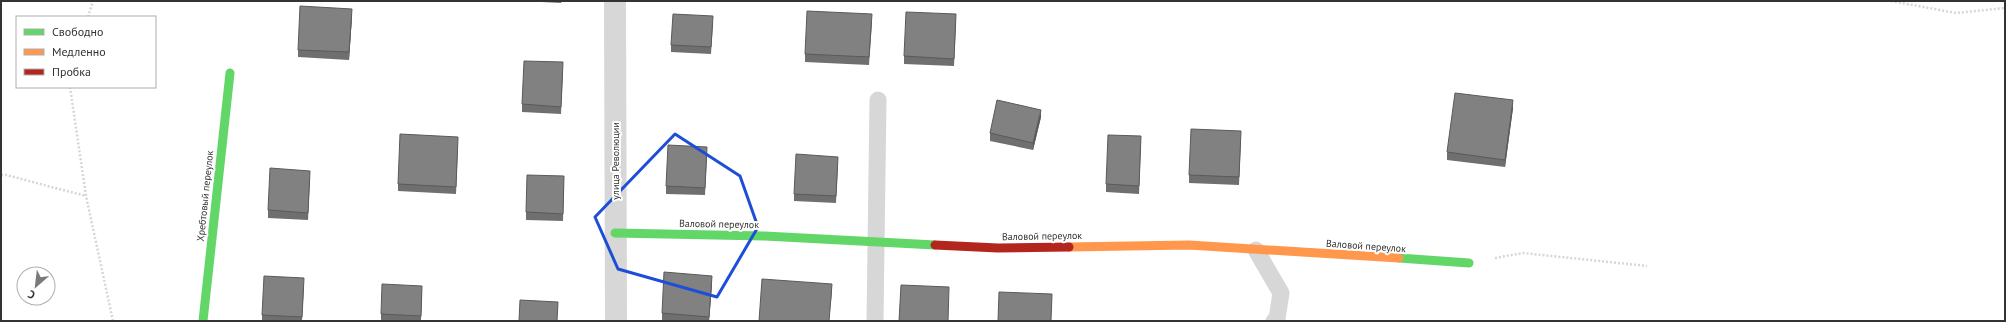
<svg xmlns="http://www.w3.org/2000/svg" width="2006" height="322" font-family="'PT Sans',sans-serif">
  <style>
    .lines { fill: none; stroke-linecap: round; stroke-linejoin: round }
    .path { stroke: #d6d6d6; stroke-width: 2.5; stroke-dasharray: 2 2; stroke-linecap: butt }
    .lane { stroke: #d7d7d7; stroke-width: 17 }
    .street { stroke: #d7d7d7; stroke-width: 22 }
    .fast { stroke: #63d668; stroke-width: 9 }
    .slow { stroke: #ff974d; stroke-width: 9 }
    .jam { stroke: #b3261e; stroke-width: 9 }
    .wall { fill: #6f6f6f }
    .shaded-wall { fill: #5a5a5a }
    .building { fill: #818181; stroke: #5a5a5a }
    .marked { fill: none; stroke: #1d4ed8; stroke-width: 3; stroke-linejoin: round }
    .labels { text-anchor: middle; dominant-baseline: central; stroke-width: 4; stroke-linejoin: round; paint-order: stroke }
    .street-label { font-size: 10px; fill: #333; stroke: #fff }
  </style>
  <rect width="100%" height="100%" fill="#fff"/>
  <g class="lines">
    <!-- path -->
    <path class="path" d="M 1891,1 L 1956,13 L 2005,8
      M 88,17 L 93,1
      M 70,87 L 86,196 L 113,321
      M 1,175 L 6,175 L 86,196
      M 1495,258 L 1523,253 L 1647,266"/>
    <!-- lane -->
    <path class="lane" d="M 1256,250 L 1281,293 L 1277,319 L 1274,321
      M 875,321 L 878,100"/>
    <!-- street -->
    <path class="street" d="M 615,1 L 616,321"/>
    <!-- fast -->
    <path class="fast" d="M 615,233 L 765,236 L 935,245
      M 1399,258 L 1469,263
      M 203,321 L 230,73"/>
    <!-- slow -->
    <path class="slow" d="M 1069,247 L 1189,245 L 1399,258"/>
    <!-- jam -->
    <path class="jam" d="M 935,245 L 998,248 L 1069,247"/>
  </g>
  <!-- wall -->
  <path class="wall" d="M 522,1 L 562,1 L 561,3 Z
    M 352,16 L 349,60 L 298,57 L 298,50 Z
    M 872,22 L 869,65 L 805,62 L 805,54 Z
    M 956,22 L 954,66 L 904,64 L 904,56 Z
    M 713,23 L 711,54 L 671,52 L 671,45 Z
    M 563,70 L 561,114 L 522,112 L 522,104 Z
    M 1513,108 L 1505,167 L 1447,160 L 1447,152 Z
    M 1041,117 L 1033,150 L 990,141 L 990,133 Z
    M 1241,139 L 1239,185 L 1189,183 L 1189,175 Z
    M 1141,144 L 1139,194 L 1106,192 L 1106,184 Z
    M 458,145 L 456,194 L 398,191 L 398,184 Z
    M 707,155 L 705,195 L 666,194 L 666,186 Z
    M 838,164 L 836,203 L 794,201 L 794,194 Z
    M 310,178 L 308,220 L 268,218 L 268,210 Z
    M 564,184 L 563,221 L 526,220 L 526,212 Z
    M 712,283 L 709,321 L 662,321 L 662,313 Z
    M 304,286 L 302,321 L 262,321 L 262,315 Z
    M 422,294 L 421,321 L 381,321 L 381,314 Z"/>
  <!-- shaded-wall -->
  <path class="shaded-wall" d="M 352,9 L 352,16 L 349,60 L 349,52 Z
    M 1513,100 L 1513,108 L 1505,167 L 1505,160 Z
    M 1041,110 L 1041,117 L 1033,150 L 1033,143 Z
    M 712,276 L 712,283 L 709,321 L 709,317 Z
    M 832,284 L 832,292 L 829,321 Z"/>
  <!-- building -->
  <path class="building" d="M 300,6 L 352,9 L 349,52 L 298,50 Z
    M 807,11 L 872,14 L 869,57 L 805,54 Z
    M 906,12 L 956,14 L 954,59 L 904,56 Z
    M 673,14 L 713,16 L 711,47 L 671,45 Z
    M 524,61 L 563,62 L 561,107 L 522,104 Z
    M 1455,93 L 1513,100 L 1505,160 L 1447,152 Z
    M 997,100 L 1041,110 L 1033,143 L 990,133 Z
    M 1191,129 L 1241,131 L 1239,177 L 1189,175 Z
    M 400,134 L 458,137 L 456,187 L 398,184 Z
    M 1108,135 L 1141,136 L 1139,186 L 1106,184 Z
    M 668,145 L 707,147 L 705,188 L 666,186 Z
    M 796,154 L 838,157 L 836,196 L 794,194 Z
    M 270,168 L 310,171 L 308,213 L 268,210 Z
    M 527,175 L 564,176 L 563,214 L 526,212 Z
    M 664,272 L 712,276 L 709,317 L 662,313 Z
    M 264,276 L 304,278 L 302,317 L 262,315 Z
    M 762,279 L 832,284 L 829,321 L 759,321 Z
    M 382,284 L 422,286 L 421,316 L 381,314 Z
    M 901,285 L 949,287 L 948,321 L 899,321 Z
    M 999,292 L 1052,294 L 1051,321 L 998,321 Z
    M 520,300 L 558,302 L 557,321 L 519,321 Z"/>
  <!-- marked area -->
  <path class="marked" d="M 675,134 L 740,176 L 758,227 L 717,297 L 618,269 L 595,217 Z"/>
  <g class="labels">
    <!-- street labels -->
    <g class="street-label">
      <text transform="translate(615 161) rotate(-90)">улица Революции</text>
      <text transform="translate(205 196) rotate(-84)">Хребтовый переулок</text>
      <text transform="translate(719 224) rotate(1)">Валовой переулок</text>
      <text transform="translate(1042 236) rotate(-1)">Валовой переулок</text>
      <text transform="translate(1366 246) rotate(4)">Валовой переулок</text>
    </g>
  </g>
  <!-- border -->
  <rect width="2006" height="322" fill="none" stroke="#333333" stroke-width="4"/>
  <!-- legend -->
  <rect x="16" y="16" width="140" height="72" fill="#ffffff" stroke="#adadad"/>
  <rect x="24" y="29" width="20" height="6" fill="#63d668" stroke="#adadad"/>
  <text x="52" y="36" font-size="12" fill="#333333">Свободно</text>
  <rect x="24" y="49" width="20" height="6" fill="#ff974d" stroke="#adadad"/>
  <text x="52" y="56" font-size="12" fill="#333333">Медленно</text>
  <rect x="24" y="69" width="20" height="6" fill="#b3261e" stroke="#adadad"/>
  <text x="52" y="76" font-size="12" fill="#333333">Пробка</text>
  <!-- north arrow -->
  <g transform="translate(36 286) rotate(208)"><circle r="19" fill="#ffffff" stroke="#adadad"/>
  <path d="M0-3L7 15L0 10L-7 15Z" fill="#7a7a7a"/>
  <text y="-6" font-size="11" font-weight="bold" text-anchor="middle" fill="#333333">С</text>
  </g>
</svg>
